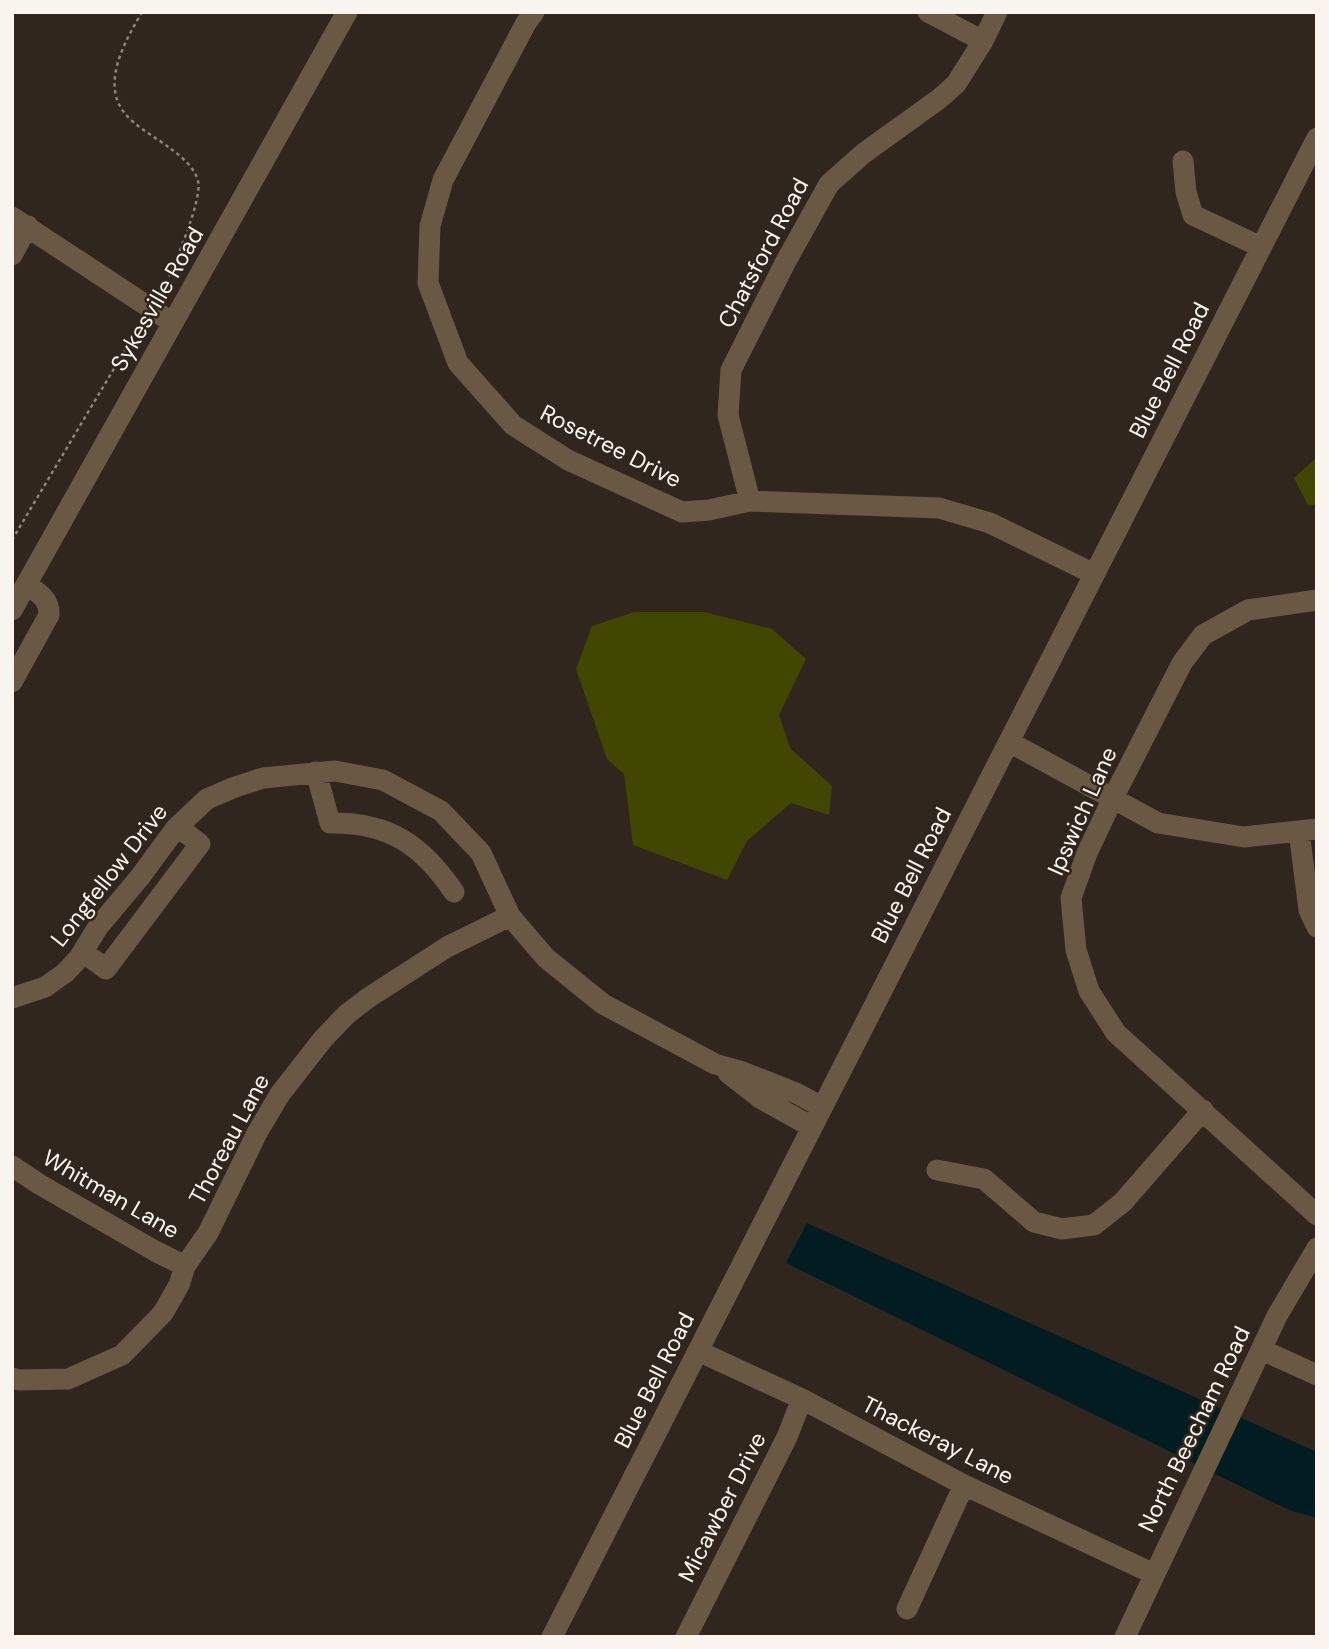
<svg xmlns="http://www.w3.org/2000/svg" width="1329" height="1649" font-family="'DM Sans',sans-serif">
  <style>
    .green { fill: #414701 }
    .water { fill: #011d21 }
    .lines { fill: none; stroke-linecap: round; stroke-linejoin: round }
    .path { stroke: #8d847d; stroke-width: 2.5; stroke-dasharray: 3.5 3.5; stroke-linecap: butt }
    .minor { stroke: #695843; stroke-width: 21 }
    .labels { text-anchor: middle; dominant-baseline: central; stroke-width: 5; stroke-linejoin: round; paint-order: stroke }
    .street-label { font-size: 23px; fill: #faf4ee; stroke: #30261d }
  </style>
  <rect width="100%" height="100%" fill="#30261d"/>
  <!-- green -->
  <path class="green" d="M 1317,457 L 1317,505 L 1308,505 L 1294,478 Z
    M 634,612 L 704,612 L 772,629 L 806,659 L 779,715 L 790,748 L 832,786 L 829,815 L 791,803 L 747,841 L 727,880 L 633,845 L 624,774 L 607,759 L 576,669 L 592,626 Z"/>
  <!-- water -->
  <path class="water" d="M 807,1223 L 1317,1452 L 1317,1518 L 1289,1510 L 786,1263 Z"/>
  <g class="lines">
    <!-- path -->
    <path class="path" d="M 142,12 C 127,38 103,78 121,108 C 131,125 156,137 171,149 C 182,157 195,168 198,181 C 203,200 171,274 161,293
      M 12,540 L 140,325"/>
    <!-- minor -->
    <path class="minor" d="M 534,12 L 526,23 L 443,180 L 430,226 L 428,283 L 458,363 L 513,425 L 568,460 L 682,512 L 709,510 L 750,501 L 939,508 L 990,523 L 1094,574
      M 928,12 L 983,41
      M 1183,161 L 1186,192 L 1193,215 L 1261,247
      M 12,217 L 173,323
      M 12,255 L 28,226
      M 750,501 L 728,415 L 731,370 L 785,263 L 829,184 L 864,153 L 939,99 L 956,84 L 983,41 L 997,12
      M 1317,600 L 1248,610 L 1203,635 L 1182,663 L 1113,798 L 1087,853 L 1071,898 L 1076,950 L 1089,991 L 1116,1033 L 1317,1215
      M 12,610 L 347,12
      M 12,682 L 49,615 C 50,599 38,593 27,584
      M 1009,742 L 1158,823 L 1244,837 L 1317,829
      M 316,772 L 330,823 C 389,822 422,845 454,892
      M 1299,831 L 1309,910 L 1317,927
      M 83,952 L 106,969 L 200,844 L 178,827
      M 12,998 L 45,987 L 65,973 L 79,958 L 98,927 L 140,877 L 176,828 L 207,799 L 235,787 L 263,778 L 335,771 L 383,780 L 441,811 L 481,853 L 510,916 L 546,958 L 603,1004 L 715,1064 L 740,1071 L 796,1093 L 822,1107
      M 728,1073 L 760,1098 L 812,1127
      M 12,1166 L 39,1184 L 155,1251 L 185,1266
      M 937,1170 L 984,1179 L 1034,1222 L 1062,1229 L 1094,1225 L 1123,1202 L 1203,1110
      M 1262,1350 L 1317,1375
      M 698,1351 L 802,1399 L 964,1485 L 1154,1574
      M 12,1378 L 19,1380 L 68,1379 L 122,1355 L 163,1313 L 179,1285 L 185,1266 L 208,1233 L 257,1133 L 280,1094 L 323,1039 L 347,1014 L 368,998 L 447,947 L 510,916
      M 907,1609 L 964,1485
      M 552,1637 L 1317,138
      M 686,1637 L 787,1437 L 802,1399
      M 1125,1637 L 1277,1316 L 1317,1248"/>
  </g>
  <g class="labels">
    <!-- street labels -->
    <g class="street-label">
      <text transform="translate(763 253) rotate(-62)">Chatsford Road</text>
      <text transform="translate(157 299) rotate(-60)">Sykesville Road</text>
      <text transform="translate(1169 370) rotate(-63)">Blue Bell Road</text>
      <text transform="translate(611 446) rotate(27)">Rosetree Drive</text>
      <text transform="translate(1082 811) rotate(-66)">Ipswich Lane</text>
      <text transform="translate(109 875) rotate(-52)">Longfellow Drive</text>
      <text transform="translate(911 875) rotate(-63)">Blue Bell Road</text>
      <text transform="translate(229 1139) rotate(-62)">Thoreau Lane</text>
      <text transform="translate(111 1194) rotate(30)">Whitman Lane</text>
      <text transform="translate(654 1380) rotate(-63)">Blue Bell Road</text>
      <text transform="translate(1194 1429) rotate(-64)">North Beecham Road</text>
      <text transform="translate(938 1440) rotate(27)">Thackeray Lane</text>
      <text transform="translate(722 1507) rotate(-63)">Micawber Drive</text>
    </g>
  </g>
  <!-- border -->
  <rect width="1329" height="1649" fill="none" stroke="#faf4ee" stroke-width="28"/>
</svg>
